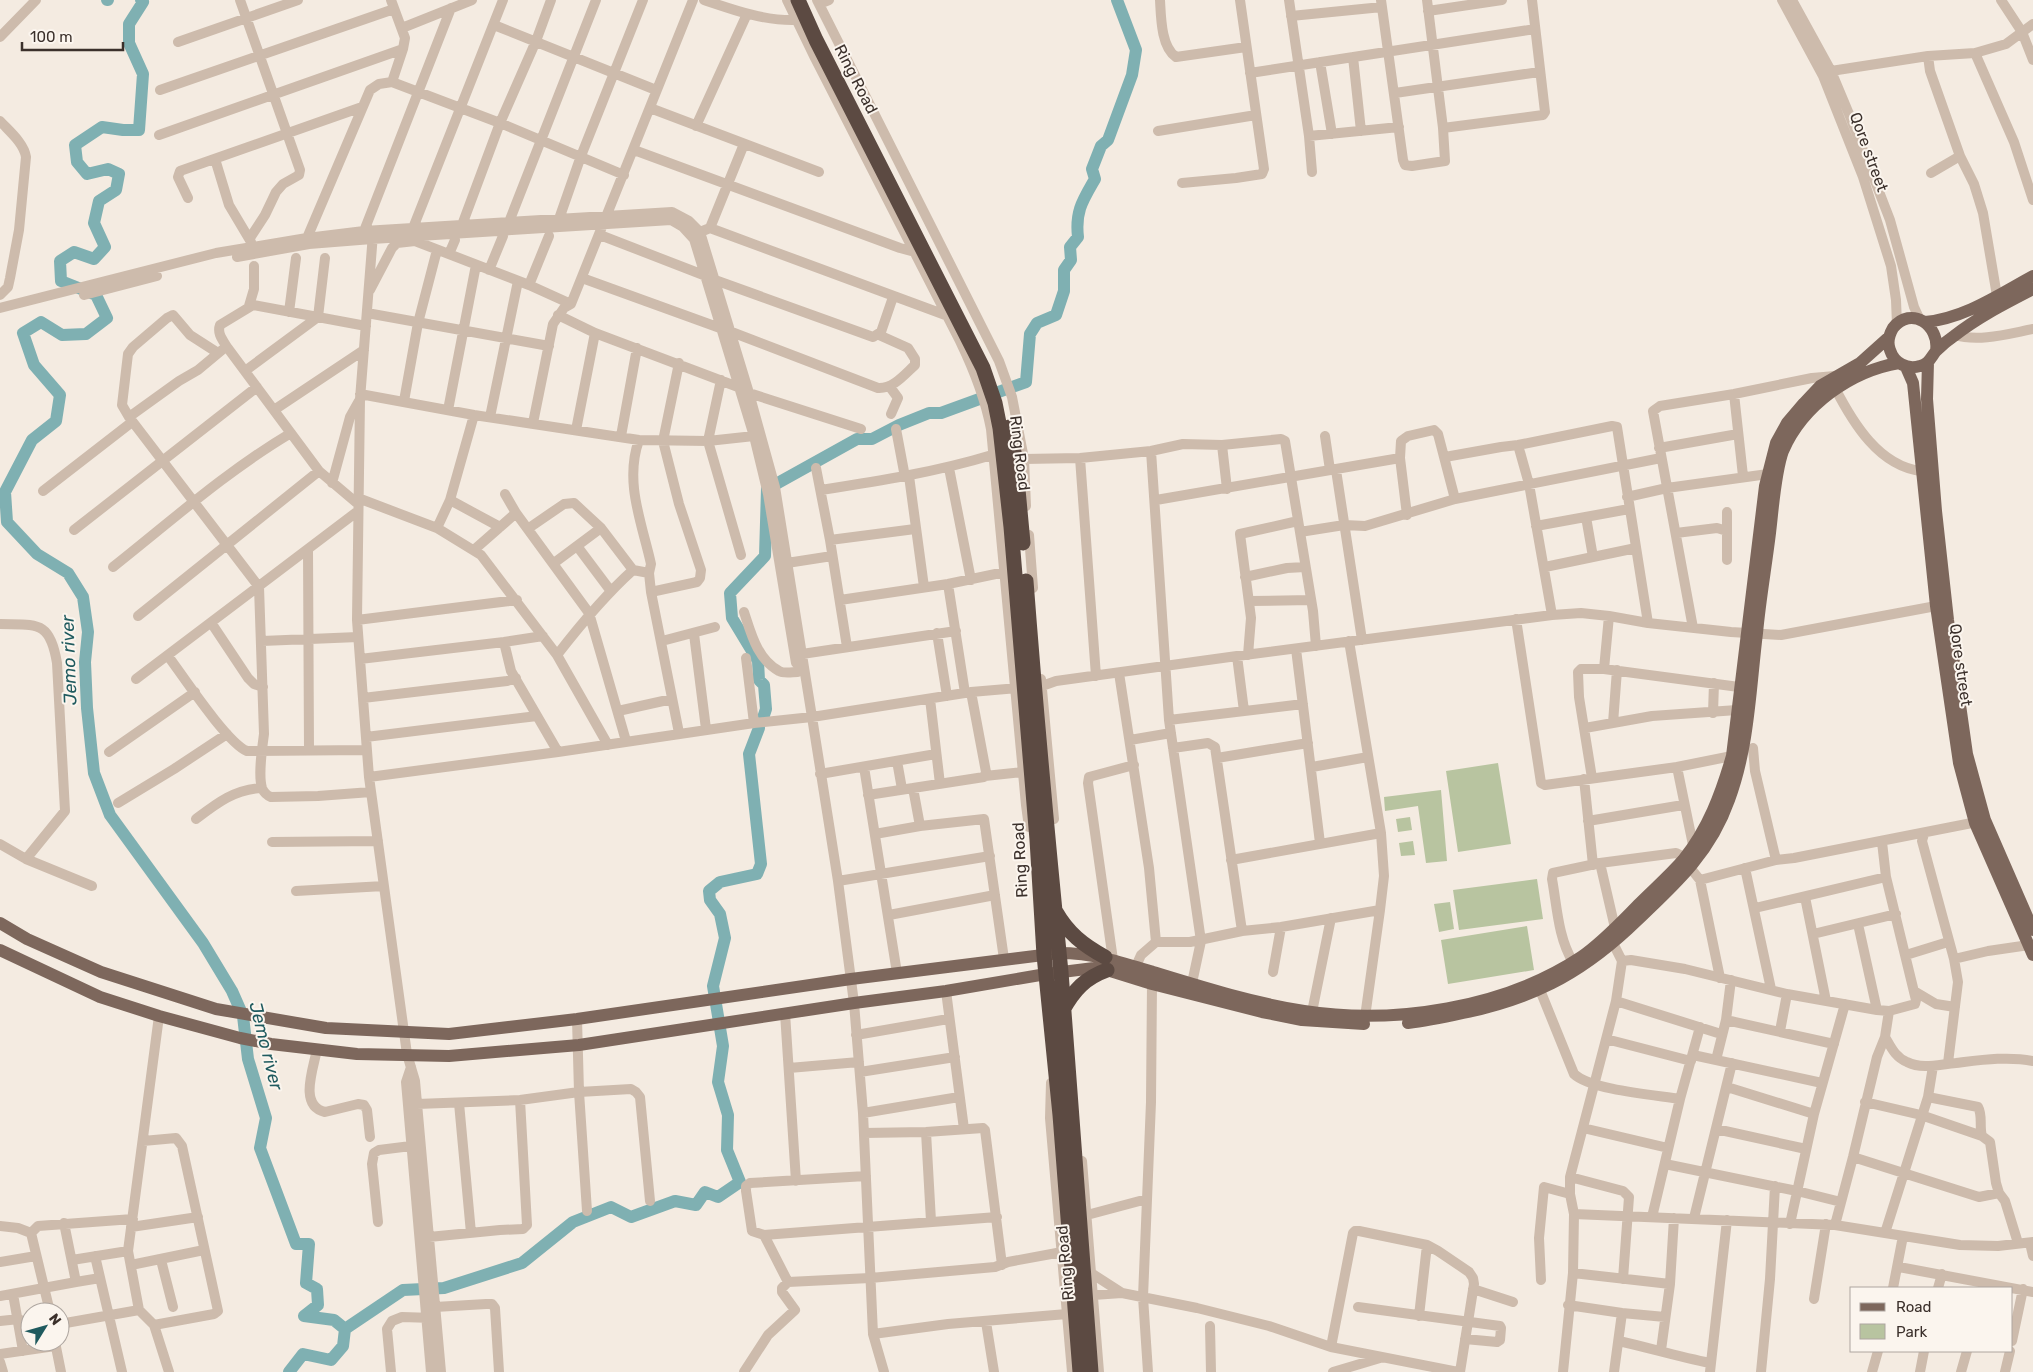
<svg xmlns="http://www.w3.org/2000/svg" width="2033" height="1372" font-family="Rubik,sans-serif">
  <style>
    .green { fill: #b8c4a0 }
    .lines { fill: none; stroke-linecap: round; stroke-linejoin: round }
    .river { stroke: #7fb0b2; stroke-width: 12 }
    .minor { stroke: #cdbbac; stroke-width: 10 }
    .major { stroke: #7d675c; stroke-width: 12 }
    .highway { stroke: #5c4a42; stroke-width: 15 }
    .labels { text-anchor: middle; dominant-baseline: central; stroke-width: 4; stroke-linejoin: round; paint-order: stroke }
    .street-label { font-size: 16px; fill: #3b302b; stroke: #fbf5ee }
    .water-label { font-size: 18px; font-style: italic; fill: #1f5a5e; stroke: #fbf5ee }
  </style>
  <rect width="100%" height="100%" fill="#f4ebe1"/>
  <!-- green -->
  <path class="green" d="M 1498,763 L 1511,844 L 1458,852 L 1446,771 Z
    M 1441,790 L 1447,861 L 1426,863 L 1418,806 L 1385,811 L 1384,797 Z
    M 1410,817 L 1412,830 L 1398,832 L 1396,819 Z
    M 1413,841 L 1415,855 L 1401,856 L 1399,843 Z
    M 1537,879 L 1543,919 L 1459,930 L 1453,890 Z
    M 1450,902 L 1454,929 L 1439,932 L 1434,904 Z
    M 1527,926 L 1534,970 L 1448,984 L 1441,940 Z"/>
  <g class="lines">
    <!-- river -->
    <path class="river" d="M 107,0 L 108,0
      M 141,0 L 143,2 L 129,24 L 129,43 L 143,74 L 139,130 L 123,130 L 102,127 L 75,145 L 77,162 L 87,174 L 108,169 L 119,174 L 116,190 L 99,201 L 94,223 L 105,247 L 94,259 L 74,252 L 60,261 L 61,281 L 96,295 L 107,318 L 86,334 L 62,335 L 41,322 L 23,333 L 34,365 L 60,395 L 56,421 L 32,440 L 5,492 L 7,522 L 37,554 L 68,573 L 83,597 L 88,632 L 85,662 L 87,708 L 94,773 L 110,815 L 203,943 L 232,991 L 243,1016 L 248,1059 L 266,1118 L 260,1148 L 296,1244 L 309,1244 L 306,1283 L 317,1289 L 318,1305 L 304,1316 L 334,1320 L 345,1329 L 343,1346 L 331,1360 L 303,1354 L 289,1372
      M 763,718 L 766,709 L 764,685 L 759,680 L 758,661 L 732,618 L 730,593 L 765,556 L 767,489 L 857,439 L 872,439 L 899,425 L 929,413 L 941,413 L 1026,382 L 1030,334 L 1037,323 L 1056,315 L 1064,291 L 1064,270 L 1071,260 L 1070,247 L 1078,237 C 1075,211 1083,200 1095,179 L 1092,169 L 1101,146 L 1108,140 L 1132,75 L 1136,50 L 1117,0
      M 345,1329 L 403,1290 L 444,1288 L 522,1263 L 573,1222 L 611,1207 L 631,1217 L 675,1201 L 696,1205 L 705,1192 L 718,1197 L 740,1182 L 727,1150 L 728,1115 L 718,1082 L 723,1046 L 713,986 L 725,938 L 720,914 L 710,900 L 709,891 L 720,882 L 757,874 L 761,864 L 749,754 L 759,728"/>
    <!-- minor -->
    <path class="minor" d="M 240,0 L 300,170 L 299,175 L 283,184 L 276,192 L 265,215 L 250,238
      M 391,0 L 405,38 L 403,49 L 392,82
      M 704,0 C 734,10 764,21 796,20
      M 787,0 L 815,58 L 960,341 C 974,370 985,397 991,429 L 1026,805 L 1029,827
      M 817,0 L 999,361 L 1012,397 L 1024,459 L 1026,506
      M 1160,0 C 1161,17 1161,47 1176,57 L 1246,47
      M 1289,0 L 1309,136 L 1312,172
      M 1381,0 L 1403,160 L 1405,165 L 1412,166 L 1445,161 L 1443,128 L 1427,0
      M 1782,0 L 1823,76 L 1863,177 L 1891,266 L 1896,300 L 1897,325
      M 1792,0 L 1831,71 L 1849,114 L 1890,220 L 1914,307 L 1920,320
      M 2001,0 L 2022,32 L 2033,60
      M 819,4 L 829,0
      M 1428,11 L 1502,0
      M 1291,16 L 1382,7
      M 494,25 L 656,90
      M 402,28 L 472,0
      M 0,37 L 36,0
      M 178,42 L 298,0
      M 1975,53 L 2014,142 L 2033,200
      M 1928,56 L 1930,71 L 1960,156 L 1974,184 L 1983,213 L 1997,296
      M 1353,57 L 1361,131
      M 1320,62 L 1332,134
      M 1831,71 L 1928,56 L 1975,53 L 2006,44 L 2033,24
      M 1250,73 L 1535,29
      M 160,90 L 394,9
      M 1395,93 L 1539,72
      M 650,108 L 819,172
      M 0,121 C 9,131 24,143 26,157 L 19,230 L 10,278 L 8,287 L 0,295
      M 696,126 L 747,14
      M 1443,128 L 1543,115 L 1545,112 L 1532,0
      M 1158,131 L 1256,115
      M 159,135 L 403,49
      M 1309,136 L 1399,127
      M 634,150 L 900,248 L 915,252
      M 215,159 L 229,205 L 251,242
      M 1931,173 L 1960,156
      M 1182,183 L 1236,178 L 1262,174 L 1264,169 L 1240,0
      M 188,198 L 178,177 L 180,171 L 362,107
      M 559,219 L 581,156 L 643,0
      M 509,222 L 596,0
      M 462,225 L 500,123 L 536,41 L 551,0
      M 413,228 L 503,0
      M 710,228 L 744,144
      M 364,231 L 451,8
      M 700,232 L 710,228 L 948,316
      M 373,234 L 360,399 L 357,620 L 369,777 L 407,1054 L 415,1081 L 441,1372
      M 600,235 L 706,276
      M 307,238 L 370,90 L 379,84 L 392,82 L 500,123 L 624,175
      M 449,254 L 455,240
      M 237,257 L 309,244 L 372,239 L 671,220 L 683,227 L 694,239 L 754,436 L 768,494 L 796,663
      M 489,270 L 503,236
      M 582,278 L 720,328
      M 715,280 L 873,337 L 881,332 L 893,297
      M 529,285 L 549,236
      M 370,290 L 392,248 L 397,243 L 415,241 L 529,285 L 571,304
      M 84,295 L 157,276
      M 249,306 L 254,289 L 254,266
      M 0,308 L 216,253 L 307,238 L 364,231 L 672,212 L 689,221 L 700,232 L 749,393 L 775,487 L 812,717 L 838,881 L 854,1003 L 863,1113 L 873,1334 L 884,1372
      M 289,312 L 296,258
      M 367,313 L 549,346
      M 558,315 L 595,333 L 738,387
      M 729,331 L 878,388 C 893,389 904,375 915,365 L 915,359 L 908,348 L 879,335
      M 1954,335 C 1980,342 2007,334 2033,329
      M 218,353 L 190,335 L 173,315 L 167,318 L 133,347 L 128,354 L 122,405 L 129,417 L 259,587 L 264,734 C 262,749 258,775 262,788 C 264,793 266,795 271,797 L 318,796 L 371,792
      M 245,371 L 318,317 L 325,258
      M 721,380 L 708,441 L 741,555
      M 890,387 L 898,398 L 891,414
      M 1835,388 C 1853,423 1879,466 1921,471
      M 746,393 L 749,393 L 861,429
      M 360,394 L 474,415 L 639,440 L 708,441 L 754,436
      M 1734,394 L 1743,476
      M 404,401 L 418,323 L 437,250
      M 274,410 L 364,350
      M 448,410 L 476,265
      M 129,417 L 179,381 L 198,370 L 222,350
      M 490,417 L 518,281
      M 533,423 L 553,324 L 564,308 L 571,304 L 693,0
      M 896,429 L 905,477
      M 576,430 L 595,333
      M 621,436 L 637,348
      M 1325,436 L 1330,470
      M 639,440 C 624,482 642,523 651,564 L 649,573 L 651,592 L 679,733
      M 1222,445 L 1227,489
      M 1518,445 L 1529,484 L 1552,615
      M 1659,448 L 1738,434
      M 1151,451 L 1169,720 L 1201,941 L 1192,983
      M 1445,457 L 1501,447 L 1518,445 L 1612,426 L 1617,427 L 1648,623
      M 1080,458 L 1096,676
      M 1024,459 L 1080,458 L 1151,451 L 1183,444 L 1222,445 L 1281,439 L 1285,441 L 1313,611 L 1316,646
      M 816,468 L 830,540 L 847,647
      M 949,468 L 971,580
      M 1336,470 L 1362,640
      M 909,476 L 924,587
      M 332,483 L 350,417 L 359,401
      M 821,490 C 879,481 936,472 992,455
      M 43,491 L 132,422
      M 505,494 L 516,513 L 589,613 L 626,741
      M 1627,497 L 1667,488 L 1768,474
      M 358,498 L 437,528 L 481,555 L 557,655 L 608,745
      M 450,500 L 500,527
      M 1156,500 L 1400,458
      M 358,504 L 319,471 L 227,347 C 222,339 217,333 220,325 L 253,305 L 366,326
      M 1407,515 L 1400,458 L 1401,441 L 1408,436 L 1434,430 L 1438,434 L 1455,499
      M 1586,517 L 1593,557
      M 1536,526 L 1629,509
      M 437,528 L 450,500 L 474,415
      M 529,528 L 564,504 L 574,503 L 601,528 L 633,570
      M 74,530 L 257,387
      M 1300,532 L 1344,525 L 1365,526 L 1455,499 L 1661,458
      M 1676,533 L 1717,528 L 1727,531
      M 1029,535 L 1033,588
      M 830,540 L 915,529
      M 577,546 L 610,590
      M 475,549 L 516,513
      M 308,550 L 309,750
      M 1727,560 L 1727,512
      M 554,563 L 601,528
      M 787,563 L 832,556
      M 113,567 C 171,521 227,471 291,433
      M 1545,567 L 1636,548
      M 1245,577 L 1287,568 L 1305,567
      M 948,584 L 965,693
      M 651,592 L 697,582 L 700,578 L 701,570 L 679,504 L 663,441 L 679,363
      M 840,600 L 948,584 L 1005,572
      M 1250,601 L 1311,600
      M 744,612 C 751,633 757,659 779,671 C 784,674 792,672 798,672
      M 138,616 L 319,471
      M 1516,619 L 1541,783 L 1545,785 L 1677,767 L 1732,756
      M 357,620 L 517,600
      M 0,624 C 37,625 50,620 57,663 L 65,811 L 26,859
      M 212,624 L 248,678 L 254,684 L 263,687
      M 1693,628 L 1653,411 L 1660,406 L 1734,394 L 1812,378 L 1835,376
      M 937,633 L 947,696
      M 694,634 L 706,729
      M 262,641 L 358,637
      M 662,641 L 715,627
      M 504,642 L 511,671 L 558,752
      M 1296,649 L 1320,843
      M 802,654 L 956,631
      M 557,655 C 581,624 604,596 633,570 L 649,573
      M 1248,655 L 1251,618 L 1240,534 L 1298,521
      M 168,656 C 183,676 227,743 247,751 L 367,750
      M 1237,656 L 1244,711
      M 746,658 L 754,723
      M 360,659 L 504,642 L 543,636
      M 1604,669 L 1609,616
      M 1119,673 L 1149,868 L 1156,942
      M 136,679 L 358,511
      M 1041,679 L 1054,819
      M 363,698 L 507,681 L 516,678
      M 930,699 L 940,784
      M 618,711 L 672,699
      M 1713,713 L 1714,683
      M 1169,720 L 1303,704
      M 1613,723 L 1617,670
      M 1585,728 L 1652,716 L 1737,710
      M 366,737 L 537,716
      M 1130,740 L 1171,733
      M 1173,748 L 1208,743 L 1215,747 L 1242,931
      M 1753,748 L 1755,771 L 1776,860
      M 109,752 L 195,692
      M 1217,758 L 1308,743
      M 897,761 L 902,789
      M 864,767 L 897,973
      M 1312,767 L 1368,757
      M 1677,767 L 1693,845
      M 820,774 L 936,754
      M 985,776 L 1022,772
      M 369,777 L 558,752 L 754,723 L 812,717 L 971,692 L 1042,686 L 1056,681 L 1237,656 L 1552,615 L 1581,613 L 1609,616 L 1648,623 L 1731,632 L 1781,635 L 1936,606
      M 1592,778 L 1579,697 L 1578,672 L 1581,669 L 1604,669 L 1739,687
      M 1584,779 L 1593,865
      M 913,788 L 920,826
      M 868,795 L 984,777 L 986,772 L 971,692
      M 118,803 L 174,769 L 227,734
      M 196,819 C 217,803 235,789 262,788
      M 1588,821 L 1683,805
      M 875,834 L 920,826 L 984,819 L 1004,959
      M 1924,834 L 1922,841 L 1954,959 L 1958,982 L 1948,1063
      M 272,842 L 378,841
      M 0,844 L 26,859 L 92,886
      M 1231,860 L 1381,833
      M 1600,863 L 1615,928
      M 1745,868 L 1771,989
      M 1700,880 L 1776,860 L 1794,858 L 1982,821
      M 838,881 L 990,856
      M 296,891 L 384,886
      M 1805,897 L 1826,1001
      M 1755,908 L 1886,877
      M 889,915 L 995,895
      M 1858,924 L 1877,1010
      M 1813,934 L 1896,914
      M 1906,955 L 1948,942
      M 1954,959 L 1988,951 L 2029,945
      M 1113,960 L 1088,783 L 1089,777 L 1134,765
      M 1622,961 L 1631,960 L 1685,969 L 1787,994 L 1877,1010 L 1889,1011 L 1915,1004 L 1916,1000 L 1886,877 L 1882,842
      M 1573,962 C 1558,938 1557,906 1552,879 L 1553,873 L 1600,863 L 1676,853 L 1680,855 L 1700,880 L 1720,978
      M 1136,966 L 1141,955 L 1156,942 L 1190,942 L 1242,931 L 1281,927 L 1380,910 L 1384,876 L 1381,833 L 1349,641
      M 1273,972 L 1281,927
      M 1540,990 L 1574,1074 C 1591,1090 1655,1095 1680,1099
      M 946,991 L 964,1129
      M 1914,991 L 1936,1004 L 1955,1007
      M 1616,1001 L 1721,1034
      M 1312,1012 L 1331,918
      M 785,1013 L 796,1181
      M 159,1016 L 128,1251 L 139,1310 L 154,1325 L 169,1372
      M 1365,1017 L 1380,910
      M 577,1019 L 579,1092 L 587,1211
      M 1726,1020 L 1834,1044
      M 1780,1031 L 1787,994
      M 856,1035 L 948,1019
      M 1885,1037 C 1891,1047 1895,1057 1907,1062 C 1923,1070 1940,1064 1956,1063 C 1981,1060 2008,1056 2033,1061
      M 1606,1039 L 1691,1061
      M 317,1049 C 314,1067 298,1106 325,1112 L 358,1104 L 364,1105 L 367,1110 L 370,1137
      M 1693,1055 L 1822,1083
      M 1716,1060 L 1726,1020 L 1731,980
      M 411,1067 L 406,1082 L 431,1372
      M 789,1068 L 859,1062
      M 860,1072 L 955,1057
      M 1051,1083 L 1050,1118 L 1072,1372
      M 1727,1087 L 1814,1114
      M 1928,1097 L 1978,1107 C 1983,1116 1979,1126 1982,1136 L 1990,1142 L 1996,1183 L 1999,1193 L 2005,1201 L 2018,1243
      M 1865,1102 L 1921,1115 L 1982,1136
      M 459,1103 L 471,1233
      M 417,1104 L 520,1100 L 579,1092 L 631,1089 L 636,1092 L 640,1097 L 650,1201
      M 863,1113 L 959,1097
      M 1583,1128 L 1668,1148
      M 1716,1129 L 1806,1149
      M 926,1132 L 931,1221
      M 864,1133 L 926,1132 L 983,1128 L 985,1130 L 1002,1265
      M 143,1141 L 176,1138 L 182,1146 L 218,1311 L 214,1314 L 154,1325
      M 1853,1157 L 1979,1197 L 1999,1193
      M 1082,1161 L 1099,1372
      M 1665,1164 L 1797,1191 L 1841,1202
      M 866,1176 L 750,1183 L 746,1186 L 746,1191 L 752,1231 L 764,1235 L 997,1217
      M 1570,1177 L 1623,1191 L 1629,1197 L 1623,1279
      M 1574,1214 L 1835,1225 L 1960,1245 L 1998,1246 L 2033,1242
      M 1087,1215 L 1147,1199
      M 1652,1217 L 1680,1099 L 1700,1027
      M 1694,1218 L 1732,1063
      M 378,1222 L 372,1164 L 374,1153 L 379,1150 L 411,1146
      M 1790,1224 L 1814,1114 L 1845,1004
      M 1835,1225 L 1853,1157 L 1877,1057 L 1885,1037 L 1889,1011
      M 0,1226 L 18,1228 L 31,1233
      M 131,1227 L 198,1217
      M 1885,1233 L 1928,1097 L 1933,1066
      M 764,1235 L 788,1282
      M 429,1237 L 500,1230 L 523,1229 L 527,1225 L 520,1100
      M 2030,1243 L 2033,1256
      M 95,1256 L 122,1372
      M 72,1260 L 128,1251
      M 161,1260 L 173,1307
      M 0,1262 L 36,1256
      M 131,1265 L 204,1250
      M 1899,1267 L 2033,1292
      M 1091,1273 L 1122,1293
      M 1573,1273 L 1670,1284
      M 1541,1280 L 1539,1238 L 1544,1187 L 1570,1194
      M 76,1282 L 100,1278
      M 1893,1288 L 1903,1236
      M 1938,1288 L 1942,1274
      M 1473,1289 L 1513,1302
      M 13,1294 L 23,1351
      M 1093,1295 L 1122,1293 L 1197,1308 L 1269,1326 L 1331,1347 L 1458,1372
      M 0,1296 L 76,1282 L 64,1223
      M 1814,1299 L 1826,1224
      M 1568,1305 L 1622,1313 L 1665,1317
      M 435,1307 L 486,1304 L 492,1304 L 495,1308 L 499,1372
      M 1358,1307 L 1500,1326 L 1501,1328 L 1500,1340 L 1497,1342 L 1465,1339
      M 50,1312 L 31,1233 L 38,1226 L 133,1219
      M 1419,1316 L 1427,1245
      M 0,1321 L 19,1319
      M 986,1322 L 994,1372
      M 60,1324 L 139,1310
      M 1210,1326 L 1211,1372
      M 873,1334 L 948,1324 L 1067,1314
      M 1619,1341 C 1650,1348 1679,1357 1710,1363
      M 2012,1341 L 2023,1289
      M 55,1342 L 61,1372
      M 1331,1347 L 1353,1233 L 1355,1231 L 1359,1231 L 1427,1245 L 1438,1251 L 1469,1272 L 1473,1278 L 1474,1284 L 1460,1372
      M 1661,1350 L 1670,1284 L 1674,1218
      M 0,1354 L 55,1346
      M 0,1362 L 3,1372
      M 391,1372 L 387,1329 L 392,1321 L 402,1317 L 433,1318
      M 744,1372 L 768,1335 L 795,1310 L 782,1292 L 782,1288 L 788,1282 L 870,1278 L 995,1267 L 1008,1262 L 1062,1252
      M 1148,1372 L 1143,1297 L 1151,1102 L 1152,984
      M 1333,1372 L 1380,1358
      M 1563,1372 L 1573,1273 L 1574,1214 L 1570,1194 L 1570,1177 L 1616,1001 L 1622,961 L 1613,943
      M 1614,1372 L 1622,1313
      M 1710,1372 L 1727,1220
      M 1761,1372 L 1770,1279 L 1775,1186
      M 1872,1372 L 1878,1351
      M 1920,1372 L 1924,1351
      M 1961,1372 L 1967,1351
      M 2005,1372 L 2010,1351"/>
    <!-- major -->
    <path class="major" d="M 1925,322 C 1965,318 1998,295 2033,276
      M 1936,351 C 1940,325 1911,305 1893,328 C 1889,335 1887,343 1890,350 C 1894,363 1907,370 1920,366 C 1929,364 1931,357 1936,351 C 1941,346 1948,340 1954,336 C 1978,317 2006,303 2033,289
      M 1928,362 L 1927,399 L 1936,511 L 1948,620 L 1967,754 L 1985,820 L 2033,930
      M 1906,367 L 1913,383 L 1936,606 L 1959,763 L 1975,823 L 2033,955
      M 0,923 L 27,939 L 101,972 L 216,1009 L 326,1028 L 449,1034 L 577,1019 L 851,979 L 1059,953 C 1093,953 1121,962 1153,972 C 1202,987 1253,1003 1304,1011 C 1394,1025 1504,1008 1581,957 C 1603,942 1622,921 1640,903 C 1654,889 1670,875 1683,860 C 1708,829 1721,794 1732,756 L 1765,486 L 1776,443 L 1787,423 L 1804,403 L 1820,386 L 1860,363 L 1889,337
      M 0,950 L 100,997 L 159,1016 L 240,1038 L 271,1044 L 357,1054 L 449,1056 L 579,1045 L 854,1003 L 946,991 L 1046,974 L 1094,968 L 1107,970 L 1152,984 L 1262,1012 L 1302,1020 L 1364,1024
      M 1408,1023 C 1427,1021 1445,1017 1463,1013 C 1530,999 1577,976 1628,929 C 1670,889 1709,857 1729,800 C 1749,746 1750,690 1757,633 C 1760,600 1766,566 1770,533 C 1773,509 1775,473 1783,451 C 1803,405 1851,371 1899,363"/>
    <!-- highway -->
    <path class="highway" d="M 798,0 L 816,40 L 983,368 L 995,403 L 1000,428 L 1011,527 L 1037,840 L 1044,955 L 1060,1115 L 1080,1372
      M 1009,427 L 1015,457 L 1023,543
      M 1026,581 C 1036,712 1048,842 1061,972 L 1091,1372
      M 1056,912 C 1068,933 1083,945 1105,957
      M 1063,1010 C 1074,990 1085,978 1107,970"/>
  </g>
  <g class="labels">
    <!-- street labels -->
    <g class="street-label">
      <text transform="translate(856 79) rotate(63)">Ring Road</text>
      <text transform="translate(1869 152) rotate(70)">Qore street</text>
      <text transform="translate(1020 453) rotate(83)">Ring Road</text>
      <text transform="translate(1961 665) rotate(82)">Qore street</text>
      <text transform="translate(1020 860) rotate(-93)">Ring Road</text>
      <text transform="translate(1065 1263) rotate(-95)">Ring Road</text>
    </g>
    <!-- water labels -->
    <g class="water-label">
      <text transform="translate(69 660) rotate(-92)">Jemo river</text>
      <text transform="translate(266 1046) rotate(76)">Jemo river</text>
    </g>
  </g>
  <!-- legend -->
  <rect x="1850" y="1287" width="162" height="65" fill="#fbf5ee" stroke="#aea6a0"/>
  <rect x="1860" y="1303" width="25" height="8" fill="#7d675c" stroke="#aea6a0"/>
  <text x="1896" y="1312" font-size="15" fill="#3b302b">Road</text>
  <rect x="1860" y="1324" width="25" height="15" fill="#b8c4a0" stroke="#aea6a0"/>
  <text x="1896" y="1337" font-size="15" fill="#3b302b">Park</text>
  <!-- north arrow -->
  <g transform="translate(45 1327) rotate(53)"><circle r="24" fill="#fbf5ee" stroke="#aea6a0"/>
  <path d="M0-4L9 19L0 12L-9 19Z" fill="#1f5a5e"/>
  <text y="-8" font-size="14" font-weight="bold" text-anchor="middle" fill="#3b302b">N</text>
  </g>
  <!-- scale -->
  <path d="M22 42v8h101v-8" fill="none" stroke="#3b302b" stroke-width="2.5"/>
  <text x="30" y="42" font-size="15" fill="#3b302b" stroke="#fbf5ee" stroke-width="4" paint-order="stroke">100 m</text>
</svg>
